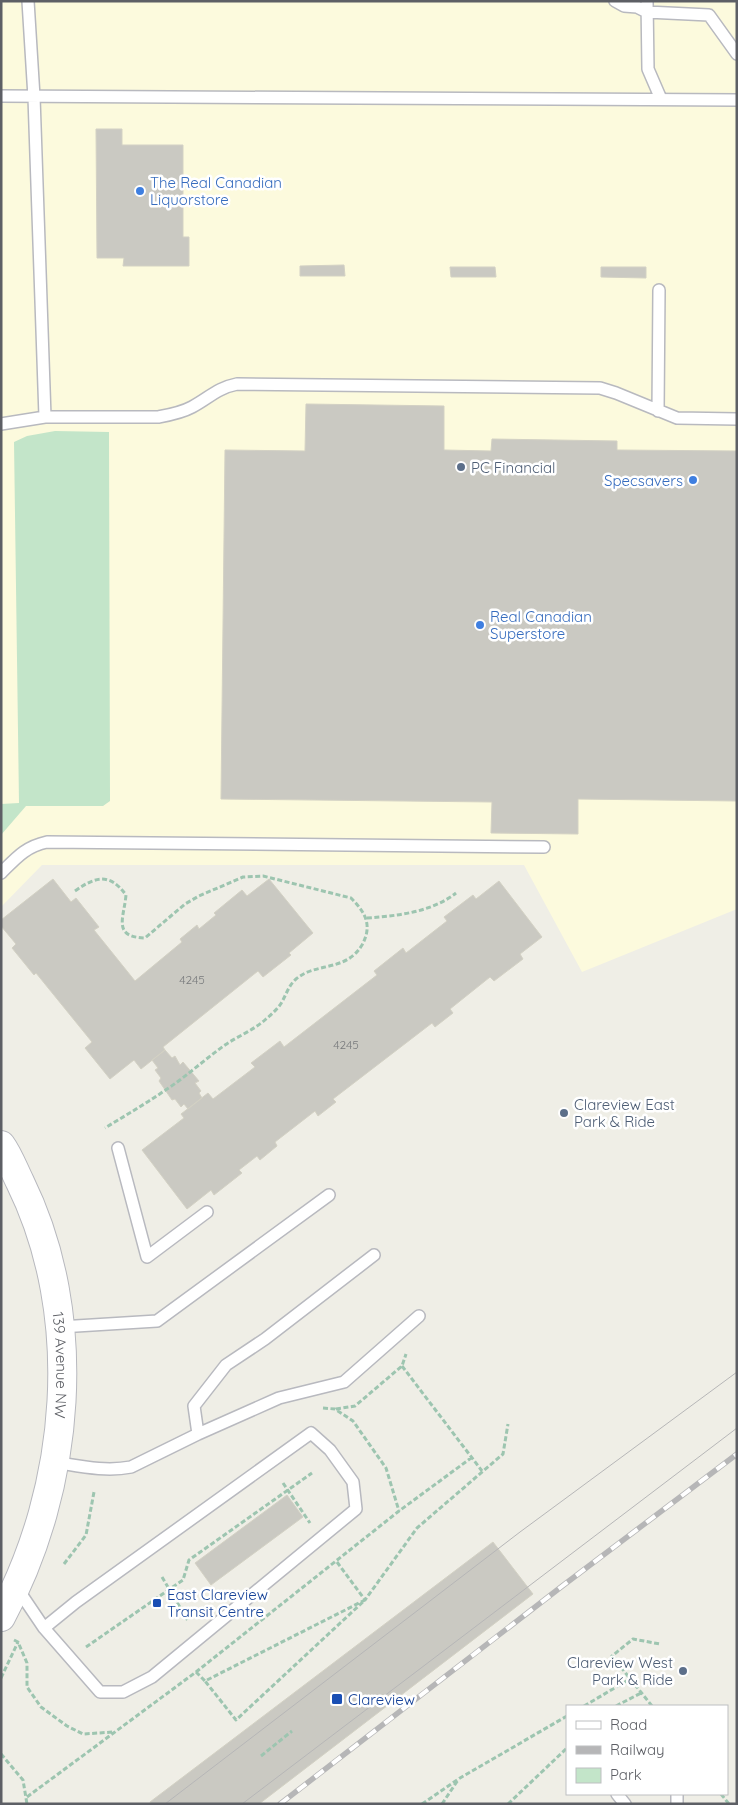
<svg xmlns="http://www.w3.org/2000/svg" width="738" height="1805" font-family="Quicksand,sans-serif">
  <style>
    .commercial { fill: #fcfadd }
    .green { fill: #c3e5c9 }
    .building { fill: #cac9c2; stroke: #d3d1c4 }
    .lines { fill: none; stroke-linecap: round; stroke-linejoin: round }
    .lane-casing { stroke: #b8b9bf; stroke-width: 14 }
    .secondary-casing { stroke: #b7b8be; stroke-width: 30 }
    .path { stroke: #9dc5b0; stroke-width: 3; stroke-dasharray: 5 2.5; stroke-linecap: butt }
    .lane { stroke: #fff; stroke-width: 11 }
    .secondary { stroke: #fff; stroke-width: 28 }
    .tram { stroke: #b6b6b7; stroke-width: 1 }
    .rail-casing { stroke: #b6b6b7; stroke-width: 5.5 }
    .rail { stroke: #fff; stroke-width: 4; stroke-dasharray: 11; stroke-linecap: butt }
    .shop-dot { fill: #3f7fe0; stroke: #fff; stroke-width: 2 }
    .service-dot { fill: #5c6f8a; stroke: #fff; stroke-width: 2 }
    .transit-dot { fill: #1a4fb4; stroke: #fff; stroke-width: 2 }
    .labels { text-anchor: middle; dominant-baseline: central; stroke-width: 5; stroke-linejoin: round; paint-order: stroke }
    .number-label { font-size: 12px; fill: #787a7c }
    .shop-label { font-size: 15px; fill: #366cbe; stroke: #fff; text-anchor: start }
    .service-label { font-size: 15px; fill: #4e5e75; stroke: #fff; text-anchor: start }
    .street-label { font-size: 15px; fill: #5d5f65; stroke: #fff }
    .transit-label { font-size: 15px; fill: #164399; stroke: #fff; text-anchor: start }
  </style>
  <rect width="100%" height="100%" fill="#efeee6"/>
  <!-- commercial -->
  <path class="commercial" d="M 1,1 L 737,1 L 737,909 L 582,972 L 524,865 L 42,865 L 1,907 Z"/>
  <!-- green -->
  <path class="green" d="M 55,431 L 109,432 L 110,801 L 103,806 L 26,806 L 1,835 L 1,804 L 19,803 L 14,442 L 27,436 Z"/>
  <!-- building -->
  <path class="building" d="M 96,129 L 122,129 L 122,145 L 183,145 L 183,237 L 189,237 L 189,266 L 123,266 L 124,258 L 97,258 Z
    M 344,265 L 345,276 L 300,276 L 300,266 Z
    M 450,267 L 495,267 L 496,277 L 451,277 Z
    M 601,267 L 646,267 L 646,278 L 601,277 Z
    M 306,404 L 444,406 L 444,450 L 491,451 L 492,439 L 617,441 L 617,450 L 737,451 L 737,801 L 578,799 L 578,834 L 491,833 L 492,802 L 221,799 L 225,450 L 305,451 Z
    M 53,879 L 71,902 L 76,898 L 99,927 L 94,930 L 135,981 L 182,942 L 180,939 L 197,925 L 199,929 L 216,915 L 214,913 L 242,890 L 247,896 L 269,879 L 313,933 L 289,953 L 291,955 L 263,977 L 258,971 L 163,1047 L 165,1050 L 141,1069 L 134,1060 L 110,1079 L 85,1048 L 92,1042 L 36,973 L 34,975 L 12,948 L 16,944 L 1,926 L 1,920 Z
    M 499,881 L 542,937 L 520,954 L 523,959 L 494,981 L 490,977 L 450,1009 L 453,1013 L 435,1027 L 432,1023 L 333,1099 L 336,1102 L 318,1116 L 315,1111 L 275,1142 L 277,1146 L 260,1160 L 257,1156 L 239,1170 L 242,1173 L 214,1195 L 211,1190 L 187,1209 L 142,1150 L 184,1118 L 181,1114 L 208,1093 L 213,1099 L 255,1067 L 251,1063 L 280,1041 L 284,1047 L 377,975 L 374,971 L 403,948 L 406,953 L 447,921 L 444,917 L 473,895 L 476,899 Z
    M 165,1050 L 172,1058 L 175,1056 L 180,1065 L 183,1062 L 199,1081 L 195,1083 L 201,1091 L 199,1093 L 202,1098 L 188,1109 L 184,1104 L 181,1107 L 175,1099 L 172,1100 L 159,1081 L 161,1078 L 155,1070 L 158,1068 L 152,1060 Z
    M 287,1495 L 303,1517 L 211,1585 L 195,1563 Z
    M 493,1542 L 533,1594 L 259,1804 L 151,1804 L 150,1802 Z"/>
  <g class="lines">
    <defs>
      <path id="lane" d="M 28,1 L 34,97 L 45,417
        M 615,1 L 624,6 L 637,7 L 647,12 L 709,15 L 737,54
        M 647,1 L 648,69 L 661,99
        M 1,96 L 737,100
        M 658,411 L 659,290
        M 1,424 L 45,417 L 158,417 C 169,415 181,413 192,407 C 209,398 217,388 237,384 L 600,388 L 616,393 L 677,418 L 737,419
        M 1,873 C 17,857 25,847 47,842 L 544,847
        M 118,1148 L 147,1257 L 207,1212
        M 60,1327 L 157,1321 L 329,1195
        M 198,1434 L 194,1406 L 226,1365 L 265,1339 L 374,1255
        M 54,1462 C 80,1466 105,1472 131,1467 L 198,1434 L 279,1398 L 344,1382 L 419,1316
        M 17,1588 L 44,1628 L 100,1692 L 123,1692 L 152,1677 L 356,1509 L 353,1482 L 330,1450 L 311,1433 L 76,1602 L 44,1628
        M 617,1794 L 625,1804
        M 677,1804 L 677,1794"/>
      <g id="secondary">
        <path id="s1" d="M 1,1145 C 9,1156 14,1170 20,1182 C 86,1316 71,1488 1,1617"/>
      </g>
    </defs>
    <!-- lane casing -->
    <use href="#lane" class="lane-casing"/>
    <!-- secondary casing -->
    <use href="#secondary" class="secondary-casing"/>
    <!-- path -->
    <path class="path" d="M 75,891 C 96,876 110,873 126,895 C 124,918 112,937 145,938 L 185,904 L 199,896 L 243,877 L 263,876 L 351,898 C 365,912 373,925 362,945 C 346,972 316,962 296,979 C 288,986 286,996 280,1005 C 276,1010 271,1015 266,1019 C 254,1030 238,1036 225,1045 C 205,1059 187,1076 167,1089 C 147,1103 126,1115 105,1128
      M 367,918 C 397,916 432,912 456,893
      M 402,1366 L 482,1471
      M 323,1408 L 335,1409 L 353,1421 L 386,1468 L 399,1511
      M 336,1409 L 355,1406 L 402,1366 L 406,1354
      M 283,1483 L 310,1523
      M 337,1562 L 365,1600 L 417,1528 L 503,1454 L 508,1424
      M 64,1564 L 86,1535 L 94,1492
      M 162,1577 L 188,1621
      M 14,1640 L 18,1642 L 27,1663 L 27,1687 L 41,1707 L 67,1726 L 83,1734 L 113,1732
      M 86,1647 L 183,1580 L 189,1560 L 312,1473
      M 196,1672 L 205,1681 L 365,1600 L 236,1720 L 205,1681
      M 1,1678 L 18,1642
      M 584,1706 L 630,1679
      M 616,1706 L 641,1693
      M 652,1706 L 612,1656 L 633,1639 L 660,1644
      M 1,1754 L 23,1780 L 27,1804
      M 261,1756 L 292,1731
      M 721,1794 L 729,1804
      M 27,1797 L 196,1672 L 399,1511 L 471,1458
      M 422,1804 L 460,1778 L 567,1716
      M 442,1804 L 458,1780
      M 508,1804 L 567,1748"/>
    <!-- lane -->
    <use href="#lane" class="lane"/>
    <!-- secondary -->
    <use href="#secondary" class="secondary"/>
    <!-- tram -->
    <path class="tram" d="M 165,1804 L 520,1532 L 737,1372
      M 242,1804 L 737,1428"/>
    <defs>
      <path id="rail" d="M 280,1804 L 561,1587 L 737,1454"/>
    </defs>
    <!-- rail casing -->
    <use href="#rail" class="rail-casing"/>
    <!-- rail -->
    <use href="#rail" class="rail"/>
  </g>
  <!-- markers -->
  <g class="shop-dot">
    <circle cx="140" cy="191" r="5"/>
    <circle cx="693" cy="480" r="5"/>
    <circle cx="480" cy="625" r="5"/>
  </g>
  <g class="service-dot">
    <circle cx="461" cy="467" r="5"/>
    <circle cx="564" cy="1113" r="5"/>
    <circle cx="683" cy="1671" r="5"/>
  </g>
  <g class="transit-dot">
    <rect x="152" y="1598" width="10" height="10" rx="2.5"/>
    <rect x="331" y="1693" width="12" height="12" rx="2.5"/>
  </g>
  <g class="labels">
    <!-- number labels -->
    <g class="number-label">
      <text x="192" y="979">4245</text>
      <text x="346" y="1044">4245</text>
    </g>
    <!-- shop labels -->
    <g class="shop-label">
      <text x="150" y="182">The Real Canadian<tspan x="150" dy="17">Liquorstore</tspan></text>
      <text x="683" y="480" text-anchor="end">Specsavers</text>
      <text x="490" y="616">Real Canadian<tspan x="490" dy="17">Superstore</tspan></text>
    </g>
    <!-- service labels -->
    <g class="service-label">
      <text x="471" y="467">PC Financial</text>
      <text x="574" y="1104">Clareview East<tspan x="574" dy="17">Park &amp; Ride</tspan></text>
      <text x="673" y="1662" text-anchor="end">Clareview West<tspan x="673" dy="17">Park &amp; Ride</tspan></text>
    </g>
    <!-- street labels -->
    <g class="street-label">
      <text stroke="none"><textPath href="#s1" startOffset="231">139 Avenue NW</textPath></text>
    </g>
    <!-- transit labels -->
    <g class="transit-label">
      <text x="167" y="1594">East Clareview<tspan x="167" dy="17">Transit Centre</tspan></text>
      <text x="348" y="1699">Clareview</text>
    </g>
  </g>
  <!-- border -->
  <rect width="738" height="1805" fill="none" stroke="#5d5f65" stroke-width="5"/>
  <!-- legend -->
  <rect x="566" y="1705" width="162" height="90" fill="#ffffff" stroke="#bebfc1"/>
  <rect x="576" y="1721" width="25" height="8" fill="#ffffff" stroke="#bebfc1"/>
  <text x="610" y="1730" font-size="15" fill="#5d5f65">Road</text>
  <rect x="576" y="1746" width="25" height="8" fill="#b6b6b7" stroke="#bebfc1"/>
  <text x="610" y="1755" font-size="15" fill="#5d5f65">Railway</text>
  <rect x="576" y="1768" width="25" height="15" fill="#c3e5c9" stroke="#bebfc1"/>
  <text x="610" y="1780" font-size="15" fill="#5d5f65">Park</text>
</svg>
